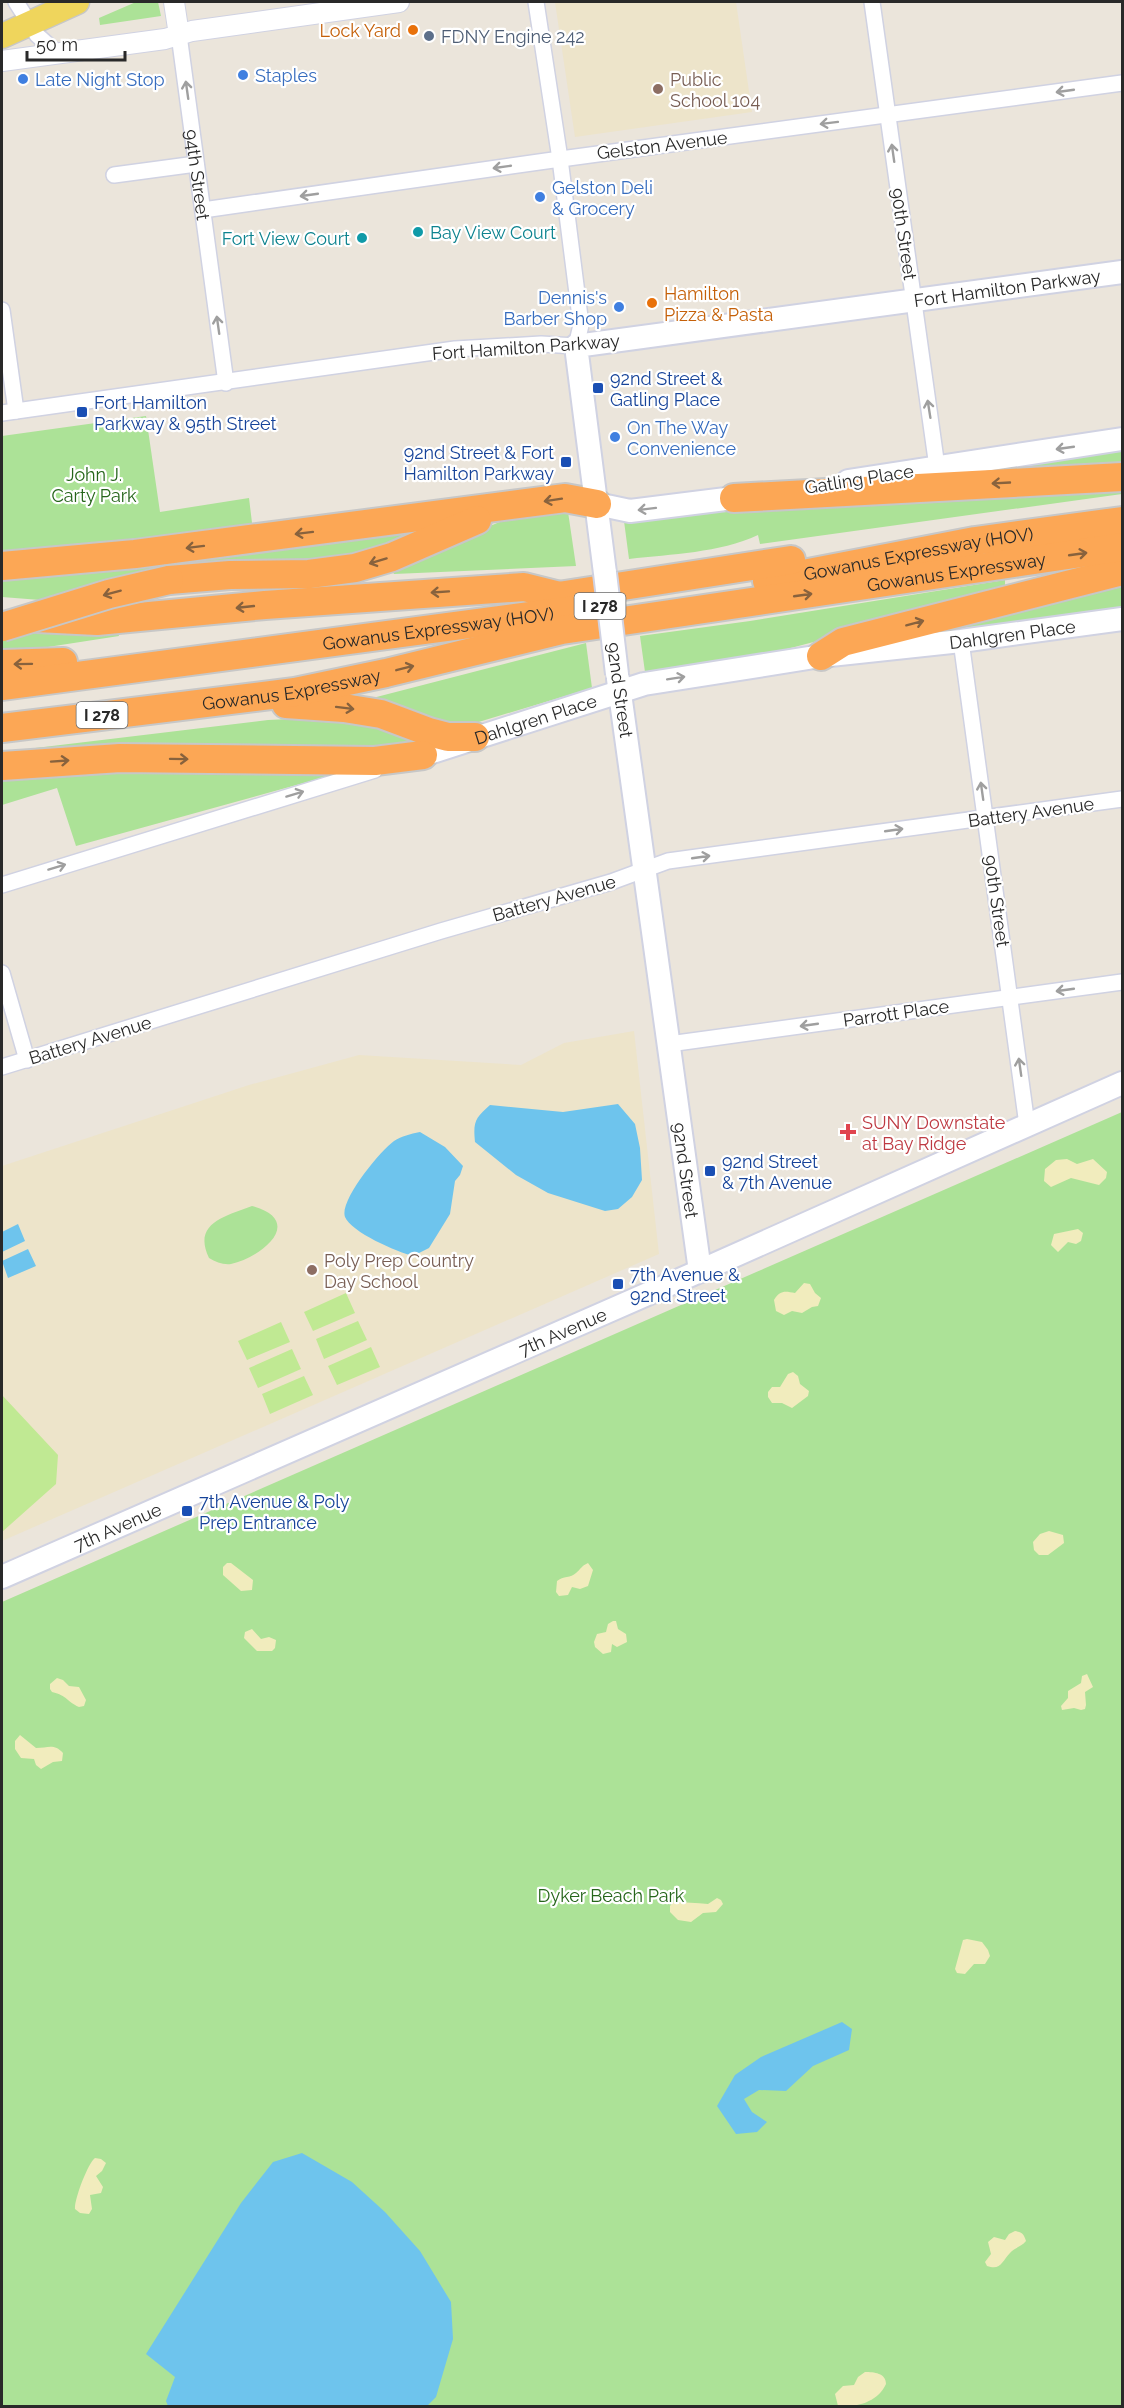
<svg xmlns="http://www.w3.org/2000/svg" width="1124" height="2408" font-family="Raleway,sans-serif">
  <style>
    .education { fill: #ede4ca }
    .green { fill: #ace297 }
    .sand { fill: #f1ecbd }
    .pitch { fill: #c0e993 }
    .water { fill: #6ec4ed }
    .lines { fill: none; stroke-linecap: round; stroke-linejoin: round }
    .minor-casing { stroke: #d0d2e2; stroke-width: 18 }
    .tertiary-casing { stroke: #d0d2e2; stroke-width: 22 }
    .secondary-casing { stroke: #d0d2e2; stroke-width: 26 }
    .primary-casing { stroke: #c7c7c7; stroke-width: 27 }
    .motorway-casing { stroke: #c7c7c7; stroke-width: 32 }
    .minor { stroke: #fff; stroke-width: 15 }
    .tertiary { stroke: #fff; stroke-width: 20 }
    .secondary { stroke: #fff; stroke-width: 22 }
    .primary { stroke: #efd55c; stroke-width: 24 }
    .motorway { stroke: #fca755; stroke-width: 28 }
    .secondary-bridge-casing { stroke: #d0d2e2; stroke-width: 26; stroke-linecap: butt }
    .motorway-bridge-casing { stroke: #c7c7c7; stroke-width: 32; stroke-linecap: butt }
    .secondary-bridge { stroke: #fff; stroke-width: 22 }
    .motorway-bridge { stroke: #fca755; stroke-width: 28 }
    .oneway { stroke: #9f9f9f }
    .oneway2 { stroke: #88623d }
    .food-dot { fill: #e8710a; stroke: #fff; stroke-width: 2 }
    .service-dot { fill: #5c6f8a; stroke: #fff; stroke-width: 2 }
    .shop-dot { fill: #3f7fe0; stroke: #fff; stroke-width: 2 }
    .education-dot { fill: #8d6e63; stroke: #fff; stroke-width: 2 }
    .culture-dot { fill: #0f9aa8; stroke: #fff; stroke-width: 2 }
    .transit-dot { fill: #1a4fb4; stroke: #fff; stroke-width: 2 }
    .health-dot { fill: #e0444e; stroke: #fff; stroke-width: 2 }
    .labels { text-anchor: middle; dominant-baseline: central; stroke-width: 4.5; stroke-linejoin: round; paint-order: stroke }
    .shield { fill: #fff; stroke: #696969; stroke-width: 1.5 }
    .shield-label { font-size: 16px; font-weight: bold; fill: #292929 }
    .food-label { font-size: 18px; fill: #c56008; stroke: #fff; text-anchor: end }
    .service-label { font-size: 18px; fill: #4e5e75; stroke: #fff; text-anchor: start }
    .shop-label { font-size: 18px; fill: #366cbe; stroke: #fff; text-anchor: start }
    .education-label { font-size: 18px; fill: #785e54; stroke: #fff; text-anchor: start }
    .street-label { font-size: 18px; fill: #292929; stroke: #fff }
    .culture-label { font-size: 18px; fill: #0d838f; stroke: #fff; text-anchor: start }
    .transit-label { font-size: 18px; fill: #164399; stroke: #fff; text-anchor: start }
    .park-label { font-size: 18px; fill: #25651a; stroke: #fff }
    .health-label { font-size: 18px; fill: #be3a42; stroke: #fff; text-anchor: start }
  </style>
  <rect width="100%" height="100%" fill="#ebe5db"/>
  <!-- education -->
  <path class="education" d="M 555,2 L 736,2 L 752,112 L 575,137 Z
    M 634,1031 L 659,1254 L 2,1541 L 2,1166 L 249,1085 L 359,1055 L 521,1065 L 564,1043 Z"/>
  <!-- green -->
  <path class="green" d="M 136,2 L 158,2 L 161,16 L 100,25 L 99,18 Z
    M 146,416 L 160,512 L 249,498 L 253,531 L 2,562 L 2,436 Z
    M 1122,446 L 1122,468 L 946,470 Z
    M 1122,483 L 1122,494 L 760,544 L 758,535 C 719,553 672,554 629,559 L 624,521 L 828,499 Z
    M 567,505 L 576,566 L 394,574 L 390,567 L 507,519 Z
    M 399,534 L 403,536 L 400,540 L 366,553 L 53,601 L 2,597 L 2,579 L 297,544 L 298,548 Z
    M 1122,578 L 1122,608 L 924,635 Z
    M 1005,580 L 1005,592 L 783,650 L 720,662 L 645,672 L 640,636 L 750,621 Z
    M 2,626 L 116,627 L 119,636 L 35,649 L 2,649 Z
    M 586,643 L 592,688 L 462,727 L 361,701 Z
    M 333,717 L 373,722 L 432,745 L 386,754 L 141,752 L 114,743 L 53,752 L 2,756 L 2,752 L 268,720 Z
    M 117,768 L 347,771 L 76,846 L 57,788 L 2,805 L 2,774 Z
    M 1122,1112 L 1122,2406 L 2,2406 L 2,1602 Z
    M 252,1206 C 306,1221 262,1257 231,1264 C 223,1265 216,1262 209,1258 C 192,1223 226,1216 252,1206 Z"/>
  <!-- sand -->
  <path class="sand" d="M 1067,1159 L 1077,1164 L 1093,1159 L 1107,1172 L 1106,1178 L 1099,1185 L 1071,1178 L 1051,1187 L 1044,1181 L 1045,1169 L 1056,1160 Z
    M 1078,1229 L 1083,1233 L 1081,1241 L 1076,1244 L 1068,1242 L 1058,1252 L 1051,1245 L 1054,1234 Z
    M 804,1283 L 810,1284 L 815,1293 L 821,1298 L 818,1306 L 812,1307 L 802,1313 L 792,1311 L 784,1315 L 776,1311 L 774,1300 C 780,1290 785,1291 795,1293 Z
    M 793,1372 L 798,1376 L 800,1384 L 809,1391 L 808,1396 L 792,1408 L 782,1403 L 772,1403 L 768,1397 L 768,1392 L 772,1387 L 780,1387 L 788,1374 Z
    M 1049,1531 L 1063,1535 L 1064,1543 L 1048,1555 L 1039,1555 L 1034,1550 L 1033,1542 L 1040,1534 Z
    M 227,1563 L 231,1563 L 253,1580 L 252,1590 L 241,1591 L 223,1575 L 223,1567 Z
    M 588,1563 L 593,1570 L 588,1586 L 580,1589 L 572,1587 L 568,1595 L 559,1596 L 556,1592 L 557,1581 C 563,1576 571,1578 576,1573 C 581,1569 581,1566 588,1563 Z
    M 613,1621 L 616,1621 L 618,1629 L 626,1634 L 627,1642 L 617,1647 L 612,1644 L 611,1652 L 603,1654 L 595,1647 L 594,1642 L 597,1634 L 606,1632 L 608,1624 Z
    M 252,1629 L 261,1639 L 269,1637 L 276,1640 L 275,1648 L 272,1651 L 257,1651 L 244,1638 L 245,1632 Z
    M 1087,1674 L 1093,1687 L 1085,1692 L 1086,1705 L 1085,1709 L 1081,1710 L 1074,1708 L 1062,1710 L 1061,1706 L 1068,1698 L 1068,1691 L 1081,1683 L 1082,1676 Z
    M 57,1678 L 63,1680 L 69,1686 L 79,1687 L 86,1700 L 84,1706 L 79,1707 C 66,1701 68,1696 52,1692 L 50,1689 L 50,1684 Z
    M 20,1735 L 36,1748 C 48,1748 54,1743 63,1753 L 62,1761 L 53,1762 L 41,1769 L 36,1765 L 34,1759 L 21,1758 L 15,1749 L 15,1741 Z
    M 717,1898 L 721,1900 L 723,1904 L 716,1912 L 703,1913 L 691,1922 L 678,1920 L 670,1912 L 670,1906 L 673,1902 C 685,1902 696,1903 708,1904 Z
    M 967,1939 L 982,1942 L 988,1950 L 990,1956 L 985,1964 L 974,1964 L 965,1974 L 957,1973 L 955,1969 L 963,1940 Z
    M 95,2158 L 101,2159 L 106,2163 L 102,2171 L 96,2176 L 103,2187 L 101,2193 L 90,2195 L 92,2209 L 89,2214 L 80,2213 L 75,2209 C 74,2200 88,2163 95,2158 Z
    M 1015,2231 C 1022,2232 1024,2234 1026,2241 C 1021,2247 1014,2248 1010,2253 C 1002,2261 1001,2271 987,2266 L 985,2262 L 991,2254 L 988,2242 L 994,2237 L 1005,2240 L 1009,2234 Z
    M 865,2372 C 874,2372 886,2373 886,2384 C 878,2402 856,2408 838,2406 L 835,2394 L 843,2386 L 854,2385 L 858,2377 Z"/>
  <!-- pitch -->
  <path class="pitch" d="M 346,1293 L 355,1313 L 313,1331 L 304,1312 Z
    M 358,1321 L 367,1340 L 324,1359 L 316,1339 Z
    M 281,1322 L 290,1342 L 247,1360 L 238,1341 Z
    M 371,1347 L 380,1367 L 337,1385 L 328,1366 Z
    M 292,1349 L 301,1369 L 258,1388 L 249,1368 Z
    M 304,1376 L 313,1395 L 270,1414 L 262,1394 Z
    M 2,1395 L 58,1455 L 56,1484 L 2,1532 Z"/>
  <!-- water -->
  <path class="water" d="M 618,1104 L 635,1124 L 640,1148 L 642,1180 L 632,1197 L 618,1209 L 605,1211 L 548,1193 L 516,1175 L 475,1142 C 473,1122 475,1118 490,1105 L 563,1112 Z
    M 420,1132 L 445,1147 L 463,1166 L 460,1175 L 455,1181 L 450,1214 L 429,1248 L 413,1256 C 397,1252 351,1232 345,1217 C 339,1201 380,1151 394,1141 C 402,1136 410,1134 420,1132 Z
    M 18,1224 L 25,1241 L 2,1252 L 2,1232 Z
    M 28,1249 L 36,1266 L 8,1278 L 2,1261 Z
    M 842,2022 L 852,2029 L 849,2050 L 813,2066 L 786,2091 L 759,2090 L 744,2099 L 752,2112 L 767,2122 L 757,2132 L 736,2134 L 717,2106 L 735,2075 L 761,2057 Z
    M 302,2153 L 352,2182 L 385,2212 L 420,2251 L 451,2302 L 453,2339 L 436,2397 L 427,2406 L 168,2406 L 166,2401 L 175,2377 L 146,2354 L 241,2203 L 273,2162 Z"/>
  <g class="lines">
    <defs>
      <g id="minor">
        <path d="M 16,2 L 37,35 L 57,53"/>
        <path d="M 872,2 L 937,467"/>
        <path id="s1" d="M 179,35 L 226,383"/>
        <path d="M 114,175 L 196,164"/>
        <path d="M 203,210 L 546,161 L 1122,83"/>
        <path d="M 2,310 L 16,411"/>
        <path d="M 2,413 L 455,349 L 541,344 L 576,346 L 581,325 L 560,159 L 536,2"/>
        <path d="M 961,641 L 1027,1125"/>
        <path d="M 2,885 L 375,770"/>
        <path d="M 2,973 L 27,1060"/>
        <path d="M 669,1044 L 1122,982"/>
        <path d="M 2,1067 L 441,931 L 611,882 L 668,861 L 1122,799"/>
      </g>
      <path id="tertiary" d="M 174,2 L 179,35
        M 2,61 L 165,39 L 192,31 L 399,2"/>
      <g id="secondary">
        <path d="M 848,481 L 1122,439"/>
        <path d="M 597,504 L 630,511 L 750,496"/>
        <path id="s2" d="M 605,573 L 576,346 L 1122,272"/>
        <path id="s3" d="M 618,679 L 700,1271"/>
        <path id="s4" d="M 423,755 L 644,684 L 821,656 L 961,641 L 1122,619"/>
        <path id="s5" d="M 2,1577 L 700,1271 L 1122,1083"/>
      </g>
      <path id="primary" d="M 2,36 L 77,2"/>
      <g id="motorway">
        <path d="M 734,498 L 1122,477"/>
        <path d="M 2,566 L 135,554 L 565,498 L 597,504"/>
        <path d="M 169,580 L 230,575 L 309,574 L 355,568 L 392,557 L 477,520"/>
        <path id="s6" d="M 767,581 L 975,541 L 1122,521"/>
        <path d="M 552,597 L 791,560"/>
        <path d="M 37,618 L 97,621 L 265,605 L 524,587 L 560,596"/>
        <path d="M 821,656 L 843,642 L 1122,571"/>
        <path d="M 2,664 L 63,662"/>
        <path id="s7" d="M 2,686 L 582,609"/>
        <path d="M 286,704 L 344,708 L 381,714 L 429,732 L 448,737 L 475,737"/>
        <path id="s8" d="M 2,728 L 295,692 L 386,673 L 562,630 L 1122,547"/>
        <path d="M 2,766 L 120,758 L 375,761 L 423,755"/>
      </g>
    </defs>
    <!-- minor casing -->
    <use href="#minor" class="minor-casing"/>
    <!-- tertiary casing -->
    <use href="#tertiary" class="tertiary-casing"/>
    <!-- secondary casing -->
    <use href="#secondary" class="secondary-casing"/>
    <!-- primary casing -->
    <use href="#primary" class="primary-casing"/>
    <!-- motorway casing -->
    <use href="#motorway" class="motorway-casing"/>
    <!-- minor -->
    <use href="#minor" class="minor"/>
    <!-- tertiary -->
    <use href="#tertiary" class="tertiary"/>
    <!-- secondary -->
    <use href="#secondary" class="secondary"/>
    <!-- primary -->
    <use href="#primary" class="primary"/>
    <!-- motorway -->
    <use href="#motorway" class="motorway"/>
    <defs>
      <path id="secondary-bridge" d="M 605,573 L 617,674"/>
      <path id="motorway-bridge" d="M 2,627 L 109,594 L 169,580"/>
    </defs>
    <!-- secondary-bridge casing -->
    <use href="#secondary-bridge" class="secondary-bridge-casing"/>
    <!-- motorway-bridge casing -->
    <use href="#motorway-bridge" class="motorway-bridge-casing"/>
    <!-- secondary-bridge -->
    <use href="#secondary-bridge" class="secondary-bridge"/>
    <!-- motorway-bridge -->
    <use href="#motorway-bridge" class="motorway-bridge"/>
  </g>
  <!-- one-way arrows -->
  <defs><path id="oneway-shaft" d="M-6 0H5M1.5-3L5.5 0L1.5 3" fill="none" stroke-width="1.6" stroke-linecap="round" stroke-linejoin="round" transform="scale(1.5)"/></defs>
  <g class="oneway">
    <use href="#oneway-shaft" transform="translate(187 90) rotate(-98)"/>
    <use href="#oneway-shaft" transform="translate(1065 91) rotate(172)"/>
    <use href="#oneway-shaft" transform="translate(829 123) rotate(173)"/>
    <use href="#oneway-shaft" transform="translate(893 153) rotate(-98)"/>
    <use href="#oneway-shaft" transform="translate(502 167) rotate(172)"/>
    <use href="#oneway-shaft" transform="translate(309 195) rotate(172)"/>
    <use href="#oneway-shaft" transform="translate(218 325) rotate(-98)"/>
    <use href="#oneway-shaft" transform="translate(929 409) rotate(-99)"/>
    <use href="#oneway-shaft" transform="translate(1065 448) rotate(172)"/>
    <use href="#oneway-shaft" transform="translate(647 509) rotate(173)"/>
    <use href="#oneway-shaft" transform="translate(676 678) rotate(-9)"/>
    <use href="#oneway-shaft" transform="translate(982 791) rotate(-98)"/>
    <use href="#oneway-shaft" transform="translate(295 794) rotate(-17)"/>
    <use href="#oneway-shaft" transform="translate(894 830) rotate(-8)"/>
    <use href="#oneway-shaft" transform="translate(701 857) rotate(-8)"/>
    <use href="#oneway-shaft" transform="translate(57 867) rotate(-17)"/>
    <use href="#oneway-shaft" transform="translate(1065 990) rotate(172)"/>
    <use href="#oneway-shaft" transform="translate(809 1025) rotate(172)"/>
    <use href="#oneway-shaft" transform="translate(1020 1067) rotate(-98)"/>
  </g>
  <g class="oneway2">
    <use href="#oneway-shaft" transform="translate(1001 483) rotate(177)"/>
    <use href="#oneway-shaft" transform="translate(553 500) rotate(171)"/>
    <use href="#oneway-shaft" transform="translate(304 533) rotate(173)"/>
    <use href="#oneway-shaft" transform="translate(195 547) rotate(173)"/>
    <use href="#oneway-shaft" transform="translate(1078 554) rotate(-8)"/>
    <use href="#oneway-shaft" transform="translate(378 561) rotate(163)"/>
    <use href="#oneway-shaft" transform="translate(440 592) rotate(176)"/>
    <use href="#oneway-shaft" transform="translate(112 593) rotate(165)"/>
    <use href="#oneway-shaft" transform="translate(803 595) rotate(-8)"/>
    <use href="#oneway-shaft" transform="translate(245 607) rotate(174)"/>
    <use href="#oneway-shaft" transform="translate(915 623) rotate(-15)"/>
    <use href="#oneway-shaft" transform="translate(23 664) rotate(179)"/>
    <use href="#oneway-shaft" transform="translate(405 668) rotate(-14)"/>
    <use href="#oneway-shaft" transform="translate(345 708) rotate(7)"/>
    <use href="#oneway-shaft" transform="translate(179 759) rotate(1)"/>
    <use href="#oneway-shaft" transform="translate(60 761) rotate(-4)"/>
  </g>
  <!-- markers -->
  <g class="food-dot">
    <circle cx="413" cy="30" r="6"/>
    <circle cx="652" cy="303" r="6"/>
  </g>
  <circle class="service-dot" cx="429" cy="36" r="6"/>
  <g class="shop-dot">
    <circle cx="243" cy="75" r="6"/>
    <circle cx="23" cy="79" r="6"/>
    <circle cx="540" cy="197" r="6"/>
    <circle cx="619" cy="307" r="6"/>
    <circle cx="615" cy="437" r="6"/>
  </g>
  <g class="education-dot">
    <circle cx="658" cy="89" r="6"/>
    <circle cx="312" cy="1270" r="6"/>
  </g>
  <g class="culture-dot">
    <circle cx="418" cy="232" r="6"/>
    <circle cx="362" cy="238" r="6"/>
  </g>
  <g class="transit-dot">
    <rect x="592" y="382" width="12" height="12" rx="3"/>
    <rect x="76" y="406" width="12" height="12" rx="3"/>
    <rect x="560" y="456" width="12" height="12" rx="3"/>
    <rect x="704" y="1165" width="12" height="12" rx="3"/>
    <rect x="612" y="1278" width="12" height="12" rx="3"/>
    <rect x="181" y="1505" width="12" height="12" rx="3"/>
  </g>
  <path class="health-dot" d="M845 1123h6v6h6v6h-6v6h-6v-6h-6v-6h6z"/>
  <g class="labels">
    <!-- shield labels -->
    <g class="shield">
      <rect x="574.5" y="593" width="51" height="26" rx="4.5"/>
      <rect x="76.5" y="702" width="51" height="26" rx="4.5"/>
    </g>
    <g class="shield-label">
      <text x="600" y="606">I 278</text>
      <text x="102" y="715">I 278</text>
    </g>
    <!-- food labels -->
    <g class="food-label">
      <text x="401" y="30">Lock Yard</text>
      <text x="664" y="293" text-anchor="start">Hamilton<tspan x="664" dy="21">Pizza &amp; Pasta</tspan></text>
    </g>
    <!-- service labels -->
    <g class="service-label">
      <text x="441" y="36">FDNY Engine 242</text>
    </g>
    <!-- shop labels -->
    <g class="shop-label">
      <text x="255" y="75">Staples</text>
      <text x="35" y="79">Late Night Stop</text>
      <text x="552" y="187">Gelston Deli<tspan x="552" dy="21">&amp; Grocery</tspan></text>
      <text x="607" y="297" text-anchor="end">Dennis's<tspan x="607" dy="21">Barber Shop</tspan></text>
      <text x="627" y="427">On The Way<tspan x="627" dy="21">Convenience</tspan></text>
    </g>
    <!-- education labels -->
    <g class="education-label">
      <text x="670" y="79">Public<tspan x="670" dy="21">School 104</tspan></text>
      <text x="324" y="1260">Poly Prep Country<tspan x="324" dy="21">Day School</tspan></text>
    </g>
    <!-- street labels -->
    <g class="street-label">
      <text transform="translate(662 145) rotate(-7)">Gelston Avenue</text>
      <text stroke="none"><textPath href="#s1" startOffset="141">94th Street</textPath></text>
      <text transform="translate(904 234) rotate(82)">90th Street</text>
      <text stroke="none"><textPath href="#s2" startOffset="664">Fort Hamilton Parkway</textPath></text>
      <text transform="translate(526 347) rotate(-4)">Fort Hamilton Parkway</text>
      <text transform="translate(859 479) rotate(-9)">Gatling Place</text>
      <text stroke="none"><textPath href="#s6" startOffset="154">Gowanus Expressway (HOV)</textPath></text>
      <text stroke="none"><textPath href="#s8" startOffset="968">Gowanus Expressway</textPath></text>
      <text stroke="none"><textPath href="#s7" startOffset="440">Gowanus Expressway (HOV)</textPath></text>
      <text stroke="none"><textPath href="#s4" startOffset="604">Dahlgren Place</textPath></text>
      <text stroke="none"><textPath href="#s8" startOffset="292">Gowanus Expressway</textPath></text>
      <text transform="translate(620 690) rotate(82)">92nd Street</text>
      <text stroke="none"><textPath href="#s4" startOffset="118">Dahlgren Place</textPath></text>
      <text transform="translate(1031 812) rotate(-8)">Battery Avenue</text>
      <text transform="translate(554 898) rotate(-16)">Battery Avenue</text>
      <text transform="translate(997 901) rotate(82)">90th Street</text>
      <text transform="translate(896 1013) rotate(-8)">Parrott Place</text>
      <text transform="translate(90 1040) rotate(-17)">Battery Avenue</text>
      <text stroke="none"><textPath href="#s3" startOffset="496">92nd Street</textPath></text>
      <text stroke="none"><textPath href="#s5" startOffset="612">7th Avenue</textPath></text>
      <text stroke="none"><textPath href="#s5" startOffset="126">7th Avenue</textPath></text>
    </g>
    <!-- culture labels -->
    <g class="culture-label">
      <text x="430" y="232">Bay View Court</text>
      <text x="350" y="238" text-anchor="end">Fort View Court</text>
    </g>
    <!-- transit labels -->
    <g class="transit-label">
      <text x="610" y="378">92nd Street &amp;<tspan x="610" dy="21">Gatling Place</tspan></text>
      <text x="94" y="402">Fort Hamilton<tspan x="94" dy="21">Parkway &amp; 95th Street</tspan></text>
      <text x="554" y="452" text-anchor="end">92nd Street &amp; Fort<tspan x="554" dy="21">Hamilton Parkway</tspan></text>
      <text x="722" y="1161">92nd Street<tspan x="722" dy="21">&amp; 7th Avenue</tspan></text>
      <text x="630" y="1274">7th Avenue &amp;<tspan x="630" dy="21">92nd Street</tspan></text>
      <text x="199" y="1501">7th Avenue &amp; Poly<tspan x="199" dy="21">Prep Entrance</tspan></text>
    </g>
    <!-- park labels -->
    <g class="park-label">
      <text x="94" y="474">John J.<tspan x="94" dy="21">Carty Park</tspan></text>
      <text x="611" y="1895">Dyker Beach Park</text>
    </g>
    <!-- health labels -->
    <g class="health-label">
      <text x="862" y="1122">SUNY Downstate<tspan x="862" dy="21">at Bay Ridge</tspan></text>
    </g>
  </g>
  <!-- border -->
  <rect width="1124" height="2408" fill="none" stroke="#292929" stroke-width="6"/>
  <!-- scale -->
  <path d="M27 51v9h98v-9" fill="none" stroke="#292929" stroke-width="3"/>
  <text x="36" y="51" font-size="18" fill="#292929" stroke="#ffffff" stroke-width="4.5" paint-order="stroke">50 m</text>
</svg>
